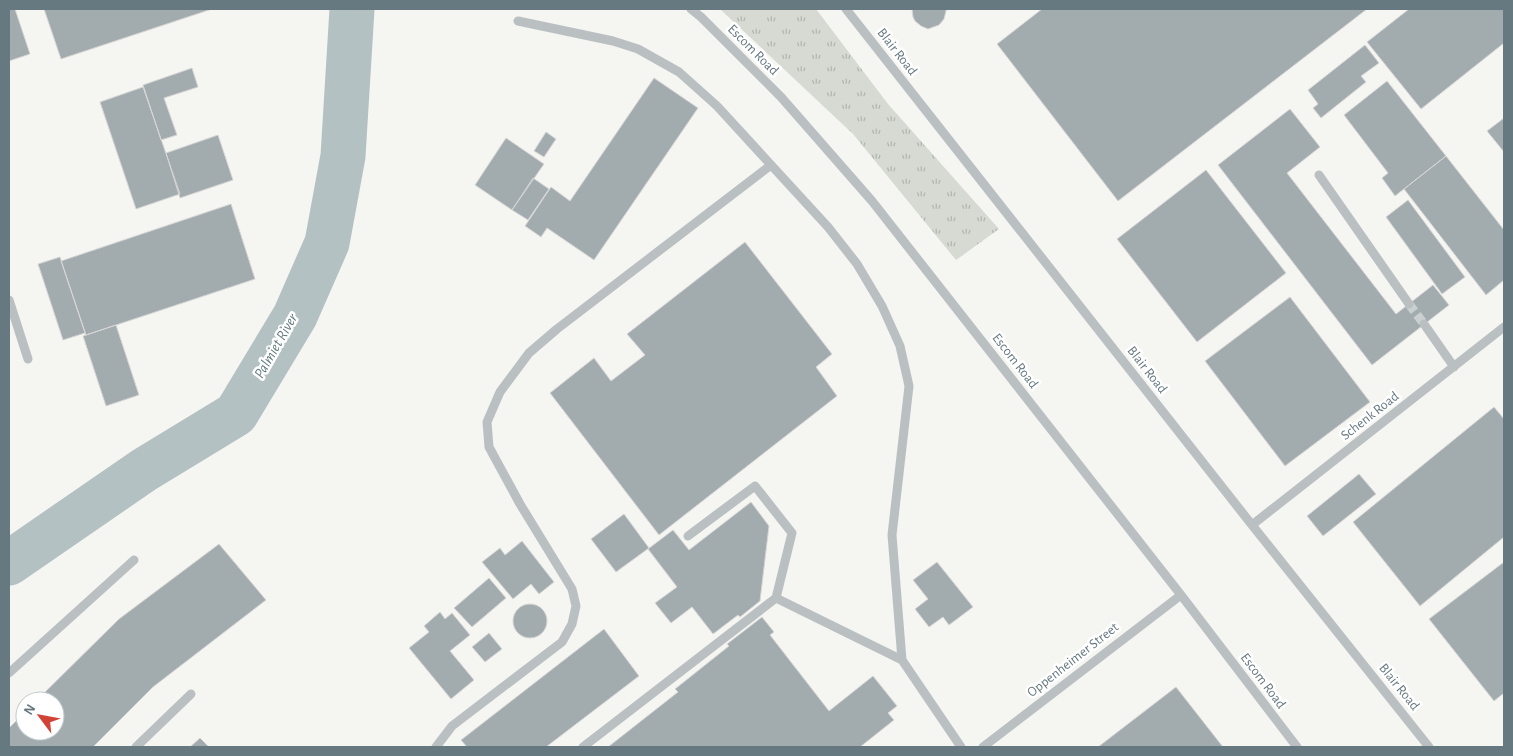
<svg xmlns="http://www.w3.org/2000/svg" width="1513" height="756" font-family="'Alegreya Sans',sans-serif">
  <style>
    .grass { fill: url(#grass-tufts) }
    .lines { fill: none; stroke-linecap: round; stroke-linejoin: round }
    .river { stroke: #b3c1c3; stroke-width: 45 }
    .building { fill: #a2acaf; stroke: #d7d6d5 }
    .minor-tunnel { stroke: #cad0d0; stroke-width: 9; stroke-dasharray: 9 4.5; stroke-linecap: butt }
    .minor { stroke: #bac0c2; stroke-width: 9 }
    .labels { text-anchor: middle; dominant-baseline: central; stroke-width: 5; stroke-linejoin: round; paint-order: stroke }
    .street-label { font-size: 14px; fill: #677980; stroke: #fff }
    .water-label { font-size: 15px; font-style: italic; fill: #637a7d; stroke: #fff }
  </style>
  <defs>
    <pattern id="grass-tufts" width="24" height="20" patternUnits="userSpaceOnUse" patternTransform="scale(1.25)"><rect width="24" height="20" fill="#d6dad2"/><path d="M3 7l-1-3M5 7V3M7 7l1-3M15 17l-1-3M17 17v-4M19 17l1-3" fill="none" stroke="#b1b6b0"/></pattern>
  </defs>
  <rect width="100%" height="100%" fill="#f5f5f2"/>
  <!-- grass -->
  <path class="grass" d="M 720,9 L 816,9 L 888,104 L 999,229 L 956,260 L 853,134 Z"/>
  <g class="lines">
    <!-- river -->
    <path class="river" d="M 9,563 L 144,470 L 236,414 L 295,316 L 327,243 L 343,156 L 352,9"/>
  </g>
  <!-- building -->
  <path class="building" d="M 9,9 L 15,9 L 30,54 L 9,61 Z
    M 44,9 L 212,9 L 61,59 Z
    M 912,9 L 946,9 L 946,11 L 944,19 L 939,25 L 928,29 L 921,26 L 915,21 L 913,17 Z
    M 1042,9 L 1367,9 L 1118,201 L 997,44 Z
    M 1409,9 L 1504,9 L 1504,43 L 1421,109 L 1367,42 Z
    M 1365,45 L 1379,63 L 1361,76 L 1366,82 L 1321,118 L 1313,108 L 1318,104 L 1308,90 Z
    M 192,68 L 198,87 L 164,98 L 177,135 L 161,140 L 143,85 Z
    M 654,78 L 698,108 L 594,260 L 547,228 L 541,237 L 525,226 L 551,187 L 570,201 Z
    M 1387,81 L 1446,156 L 1395,196 L 1382,178 L 1388,173 L 1344,115 Z
    M 143,87 L 180,194 L 136,209 L 100,102 Z
    M 1290,109 L 1320,147 L 1287,173 L 1396,314 L 1433,285 L 1449,305 L 1372,365 L 1218,165 Z
    M 1504,118 L 1504,152 L 1487,131 Z
    M 546,132 L 556,139 L 544,157 L 534,151 Z
    M 218,135 L 233,180 L 180,198 L 166,153 Z
    M 506,138 L 544,164 L 512,210 L 475,185 Z
    M 1446,156 L 1504,230 L 1504,280 L 1486,295 L 1404,189 Z
    M 1206,170 L 1286,273 L 1197,342 L 1117,239 Z
    M 533,178 L 549,189 L 528,220 L 512,210 Z
    M 1408,200 L 1465,277 L 1442,294 L 1386,217 Z
    M 231,204 L 255,279 L 86,335 L 61,261 Z
    M 745,242 L 832,354 L 816,367 L 837,396 L 659,535 L 550,393 L 594,358 L 611,381 L 645,355 L 627,334 Z
    M 60,257 L 85,333 L 63,340 L 38,264 Z
    M 1290,297 L 1370,402 L 1285,466 L 1205,361 Z
    M 116,325 L 139,395 L 106,406 L 83,336 Z
    M 1494,407 L 1504,419 L 1504,537 L 1420,606 L 1353,522 Z
    M 1359,474 L 1376,494 L 1323,536 L 1307,516 Z
    M 751,502 L 769,526 L 760,601 L 740,617 L 738,615 L 713,634 L 692,607 L 671,623 L 655,603 L 677,587 L 648,549 L 673,530 L 689,550 Z
    M 624,514 L 649,548 L 616,572 L 591,539 Z
    M 522,541 L 554,582 L 539,594 L 531,584 L 513,599 L 482,562 L 500,548 L 505,555 Z
    M 219,544 L 266,600 L 153,687 L 93,747 L 9,747 L 9,728 L 25,712 L 25,731 L 55,731 L 55,701 L 36,701 L 119,619 Z
    M 937,562 L 973,607 L 949,625 L 943,617 L 929,627 L 915,609 L 928,599 L 913,580 Z
    M 1504,562 L 1504,693 L 1494,701 L 1429,619 Z
    M 489,578 L 506,598 L 472,627 L 454,608 Z
    M513 621a17 17 0 1 1 34 0a17 17 0 1 1-34 0Z
    M 440,612 L 445,619 L 452,613 L 470,635 L 450,651 L 474,680 L 451,699 L 409,648 L 429,632 L 424,626 Z
    M 762,617 L 774,632 L 770,635 L 829,711 L 873,676 L 897,706 L 888,713 L 894,720 L 860,747 L 608,747 L 678,692 L 675,689 L 729,646 L 727,644 Z
    M 604,629 L 639,676 L 546,747 L 467,747 L 461,740 Z
    M 489,633 L 502,649 L 485,662 L 472,647 Z
    M 1176,687 L 1223,747 L 1098,747 Z
    M 200,738 L 209,747 L 190,747 Z"/>
  <g class="lines">
    <!-- minor-tunnel -->
    <path class="minor-tunnel" d="M 1409,304 L 1424,324"/>
    <!-- minor -->
    <path class="minor" d="M 691,9 L 701,17 L 781,97 L 872,201 L 1181,595 L 1297,747
      M 846,9 L 1252,525 L 1429,747
      M 518,21 L 613,41 L 638,49 L 679,72 L 717,106 L 828,227 L 857,264 L 882,306 L 900,346 L 909,386 L 892,535 L 902,660 L 961,747
      M 1319,175 L 1409,304
      M 9,300 L 28,359
      M 1424,324 L 1454,367
      M 1252,525 L 1504,327
      M 776,598 L 902,660
      M 9,673 L 134,560
      M 136,747 L 191,694
      M 436,747 L 452,726 L 562,642 L 572,624 L 576,606 L 572,589 L 520,504 L 489,447 L 487,422 L 500,392 L 529,353 L 557,329 L 771,165
      M 583,747 L 776,598 L 792,533 L 755,486 L 688,536
      M 983,747 L 1181,595"/>
  </g>
  <g class="labels">
    <!-- street labels -->
    <g class="street-label">
      <text transform="translate(753 50) rotate(45)">Escom Road</text>
      <text transform="translate(897 52) rotate(52)">Blair Road</text>
      <text transform="translate(1015 361) rotate(52)">Escom Road</text>
      <text transform="translate(1147 370) rotate(52)">Blair Road</text>
      <text transform="translate(1370 416) rotate(-38)">Schenk Road</text>
      <text transform="translate(1073 660) rotate(-38)">Oppenheimer Street</text>
      <text transform="translate(1263 681) rotate(53)">Escom Road</text>
      <text transform="translate(1399 687) rotate(51)">Blair Road</text>
    </g>
    <!-- water labels -->
    <g class="water-label">
      <text transform="translate(276 346) rotate(-60)">Palmiet River</text>
    </g>
  </g>
  <!-- border -->
  <rect width="1513" height="756" fill="none" stroke="#677980" stroke-width="20"/>
  <!-- north arrow -->
  <g transform="translate(40 716) rotate(302)"><circle r="24" fill="#ffffff" stroke="#c2c9cc"/>
  <path d="M0-4L9 19L0 12L-9 19Z" fill="#d14337"/>
  <text y="-8" font-size="14" font-weight="bold" text-anchor="middle" fill="#677980">N</text>
  </g>
</svg>
